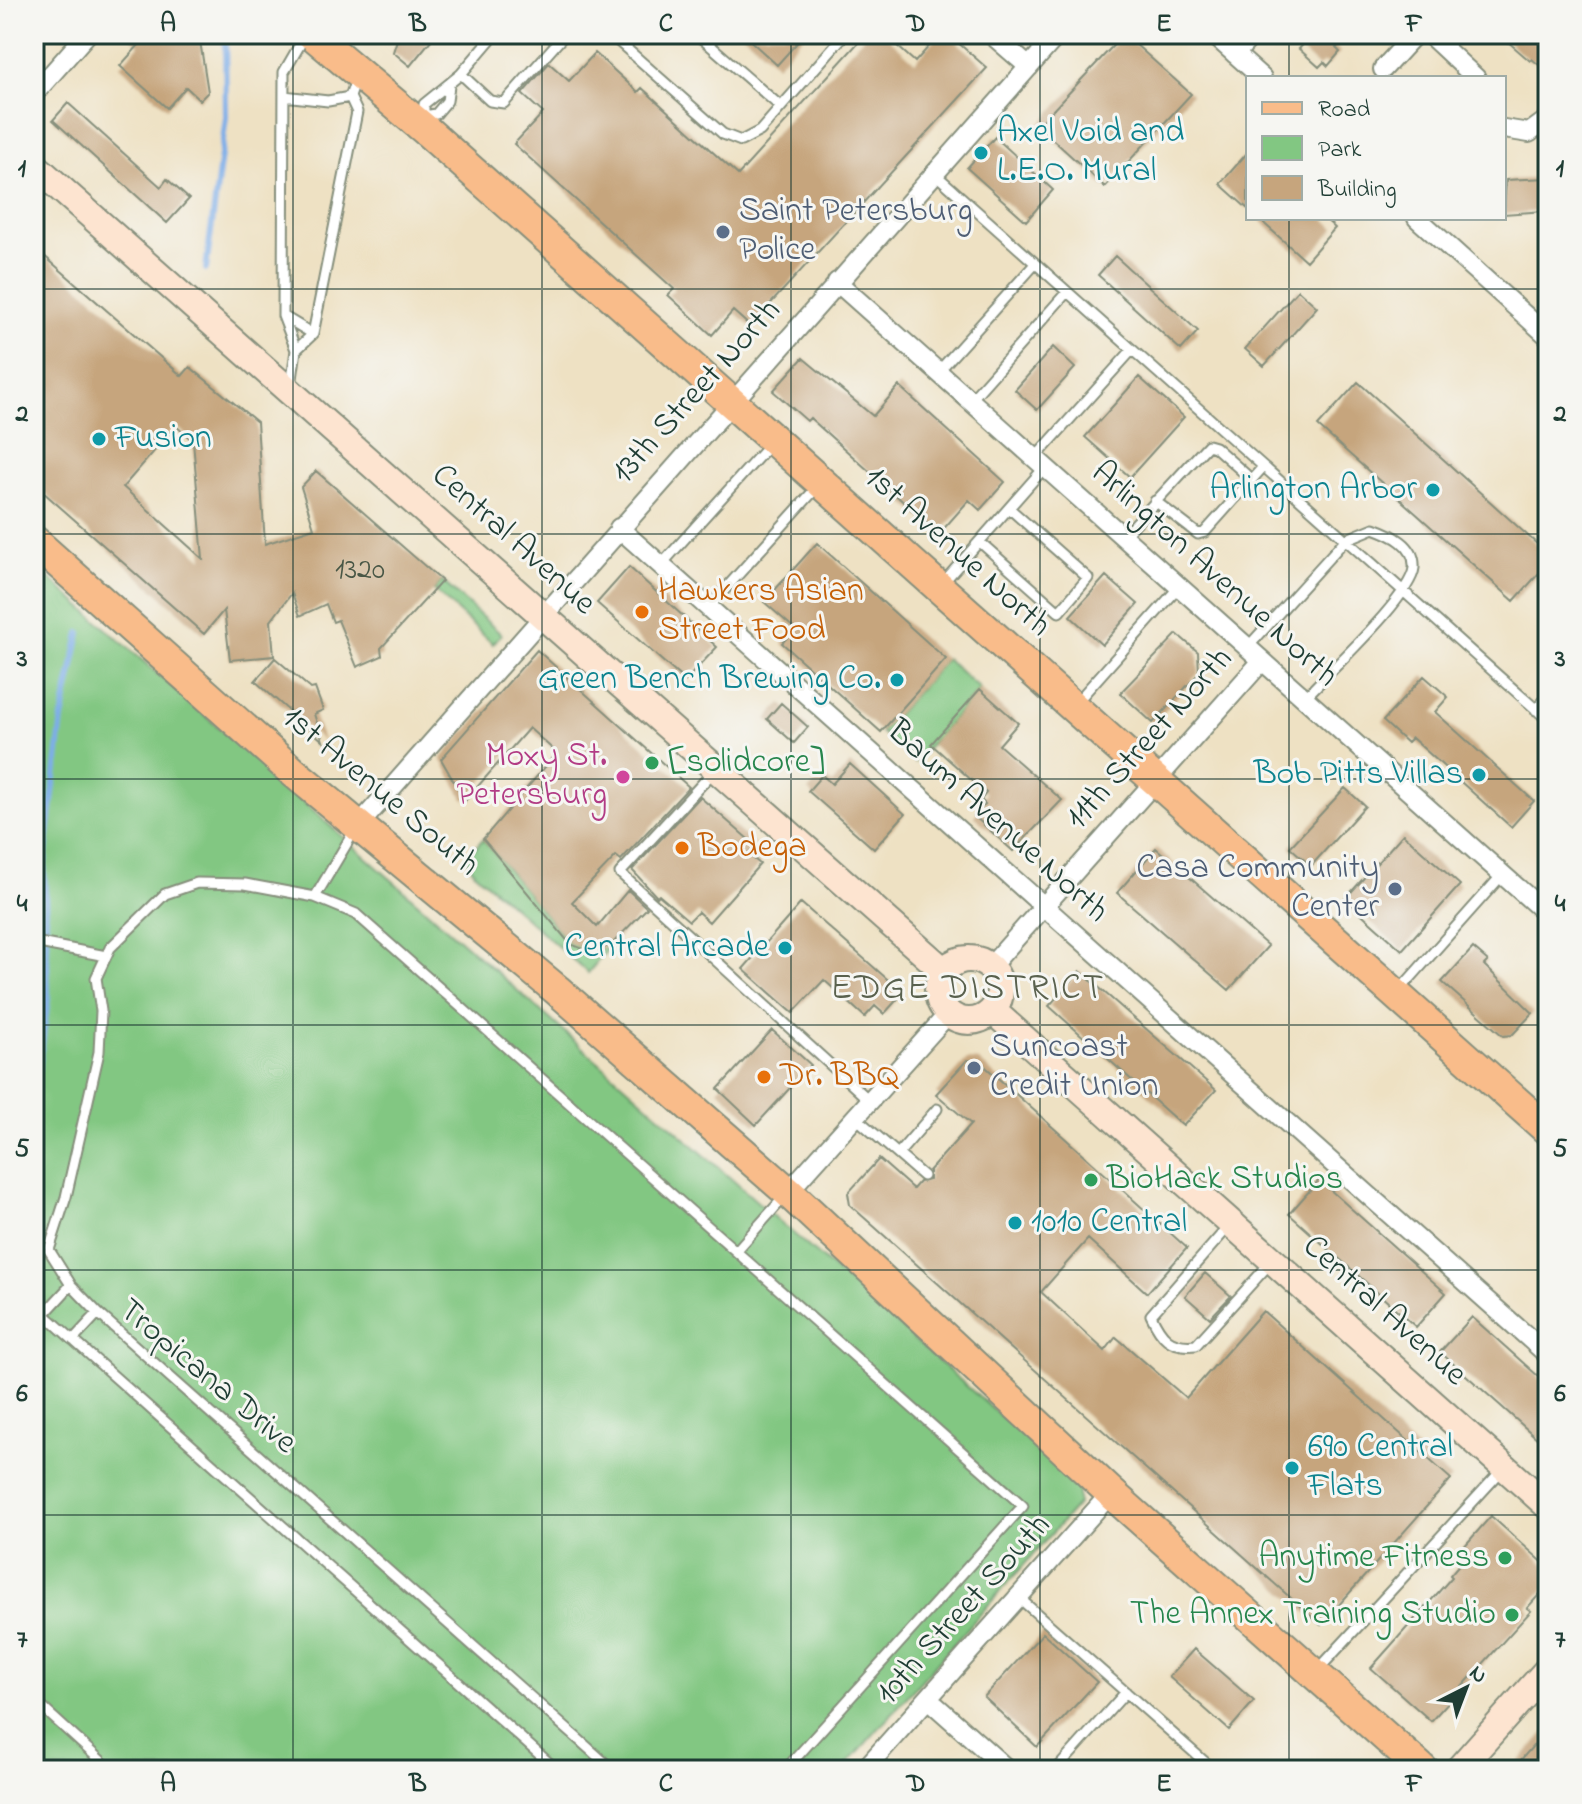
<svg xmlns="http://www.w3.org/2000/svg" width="1582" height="1804" font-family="'Indie Flower',sans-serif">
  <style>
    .green { fill: #82c782; stroke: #50825b; stroke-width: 2 }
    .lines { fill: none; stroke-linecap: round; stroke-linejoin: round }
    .stream { stroke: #7dade8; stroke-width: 6 }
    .building { fill: #c6a57d; fill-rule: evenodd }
    .lane-casing { stroke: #868f7c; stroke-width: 13 }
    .street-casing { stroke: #868f7c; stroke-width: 22 }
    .secondary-casing { stroke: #868f7c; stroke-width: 30 }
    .primary-casing { stroke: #868f7c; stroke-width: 34 }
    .lane { stroke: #fff; stroke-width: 9 }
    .street { stroke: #fff; stroke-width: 18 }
    .secondary { stroke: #fde4d0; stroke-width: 26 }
    .primary { stroke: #f9bc8a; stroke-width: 30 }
    .grid { fill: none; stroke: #1f3d34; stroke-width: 2; stroke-opacity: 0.55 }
    .culture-dot { fill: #0f9aa8; stroke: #f6f6f2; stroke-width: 3 }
    .service-dot { fill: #5c6f8a; stroke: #f6f6f2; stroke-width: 3 }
    .food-dot { fill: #e8710a; stroke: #f6f6f2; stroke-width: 3 }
    .leisure-dot { fill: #2e9e5b; stroke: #f6f6f2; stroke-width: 3 }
    .hotel-dot { fill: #d1479c; stroke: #f6f6f2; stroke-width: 3 }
    .labels { text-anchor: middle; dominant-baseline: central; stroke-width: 6; stroke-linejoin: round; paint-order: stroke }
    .number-label { font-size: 30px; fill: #495746 }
    .culture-label { font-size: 34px; fill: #0d838f; stroke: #f6f6f2; text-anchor: start }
    .service-label { font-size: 34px; fill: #4e5e75; stroke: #f6f6f2; text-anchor: start }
    .street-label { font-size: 34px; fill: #1f3d34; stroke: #f6f6f2 }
    .food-label { font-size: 34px; fill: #c56008; stroke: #f6f6f2; text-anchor: start }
    .hotel-label { font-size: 34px; fill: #b23c85; stroke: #f6f6f2; text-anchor: end }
    .leisure-label { font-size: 34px; fill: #27864d; stroke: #f6f6f2; text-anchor: start }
    .neighbourhood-label { font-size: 36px; letter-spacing: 2px; fill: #59614e; stroke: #f6f6f2 }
    .neatline { fill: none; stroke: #1f3d34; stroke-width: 3 }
    .grid-label { font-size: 26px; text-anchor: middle; font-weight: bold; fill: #1f3d34 }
  </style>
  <rect width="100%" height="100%" fill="#f6f6f2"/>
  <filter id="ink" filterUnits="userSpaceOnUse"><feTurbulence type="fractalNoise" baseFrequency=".0125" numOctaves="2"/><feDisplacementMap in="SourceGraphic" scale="16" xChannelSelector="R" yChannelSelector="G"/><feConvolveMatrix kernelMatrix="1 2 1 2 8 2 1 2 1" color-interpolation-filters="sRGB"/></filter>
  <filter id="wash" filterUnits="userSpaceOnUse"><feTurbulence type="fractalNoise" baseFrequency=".006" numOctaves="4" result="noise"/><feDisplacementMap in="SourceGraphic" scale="32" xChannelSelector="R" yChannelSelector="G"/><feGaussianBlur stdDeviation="1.8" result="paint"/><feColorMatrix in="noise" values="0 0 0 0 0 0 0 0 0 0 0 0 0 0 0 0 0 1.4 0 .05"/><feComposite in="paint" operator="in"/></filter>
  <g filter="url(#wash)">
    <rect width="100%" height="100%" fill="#eee1c3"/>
    <!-- green -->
    <path class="green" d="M 34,565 L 1078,1484 L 1078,1504 L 842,1770 L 34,1770 Z
      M 442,581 L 501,634 L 493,644 L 434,590 Z
      M 946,659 L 980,689 L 915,762 L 881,732 Z
      M 483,839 L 569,943 L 591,952 L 611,945 L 588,973 L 474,872 L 466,858 Z"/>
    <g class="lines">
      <!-- stream -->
      <path class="stream" d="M 206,269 L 226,117 L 225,34
        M 34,1106 L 48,997 L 44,867 L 62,718 L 80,633"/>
    </g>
    <g id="blocks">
      <!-- building -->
      <path class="building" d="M 127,34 L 193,34 L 200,41 L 208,92 L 200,100 L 186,87 L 167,108 L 120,66 L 139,45 Z
        M 399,34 L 436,34 L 410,66 L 393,52 Z
        M 743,34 L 805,34 L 777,65 Z
        M 866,34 L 884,34 L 915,62 L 940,34 L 948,34 L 987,68 L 750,326 L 733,311 L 712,335 L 668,295 L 674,289 L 514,144 L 543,113 L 522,94 L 549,63 L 569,81 L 595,53 L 638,92 L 642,88 L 738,175 Z
        M 1124,34 L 1191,94 L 1105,187 L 1038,126 Z
        M 1312,34 L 1349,34 L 1336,48 L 1340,52 L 1328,66 L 1324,62 L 1319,67 L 1299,49 Z
        M 1499,34 L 1548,34 L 1548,52 L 1538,64 L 1532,59 L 1530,61 Z
        M 68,103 L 161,187 L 167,179 L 189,199 L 167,223 L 53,120 Z
        M 995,137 L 1053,190 L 1026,221 L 967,168 Z
        M 1248,152 L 1248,209 L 1220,184 Z
        M 1548,178 L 1548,205 L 1544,205 L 1544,211 L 1504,214 L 1506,180 Z
        M 1258,218 L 1324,218 L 1335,228 L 1306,261 Z
        M 34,247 L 182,376 L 190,367 L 257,422 L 265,544 L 314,528 L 301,487 L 316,471 L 442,581 L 381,648 L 382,656 L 357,667 L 338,620 L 333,622 L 326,604 L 300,616 L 292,593 L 271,621 L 274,656 L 230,660 L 224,610 L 204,634 L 34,484 ZM 176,426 L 193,441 L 203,559 L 123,487 Z
        M 1115,256 L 1198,331 L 1181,350 L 1098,275 Z
        M 1298,290 L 1317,307 L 1264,366 L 1245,349 Z
        M 1053,347 L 1075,368 L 1037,410 L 1015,390 Z
        M 803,358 L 873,416 L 899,386 L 1005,482 L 980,510 L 969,500 L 939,534 L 810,418 L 807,421 L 773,391 Z
        M 1139,377 L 1184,417 L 1130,477 L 1085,437 Z
        M 1358,382 L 1548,554 L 1548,563 L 1514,601 L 1318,426 Z
        M 817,543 L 946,659 L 881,732 L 782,643 L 795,629 L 764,602 Z
        M 629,567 L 717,647 L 685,681 L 597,603 Z
        M 1106,576 L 1138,604 L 1102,645 L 1070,616 Z
        M 1177,634 L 1198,652 L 1199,673 L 1153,723 L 1120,693 Z
        M 537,650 L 689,787 L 621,860 L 616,856 L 572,902 L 597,927 L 628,890 L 647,908 L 611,945 L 591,952 L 570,944 L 483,839 L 557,753 L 529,728 L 465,801 L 441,759 Z
        M 275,658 L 311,689 L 315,688 L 323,710 L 314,714 L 323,741 L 255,681 Z
        M 1424,676 L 1448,697 L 1435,712 L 1534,801 L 1511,827 L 1412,738 L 1407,743 L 1383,721 Z
        M 980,689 L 1018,723 L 999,745 L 1062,800 L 1013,851 L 974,816 L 985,804 L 981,800 L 986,793 L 931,744 Z
        M 781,703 L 808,727 L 794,743 L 767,719 Z
        M 850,764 L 905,814 L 874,849 L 808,791 L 822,775 L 832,784 Z
        M 1345,788 L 1365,806 L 1311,866 L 1290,847 Z
        M 700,797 L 756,846 L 748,854 L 760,864 L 709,922 L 698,912 L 689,921 L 659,895 L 657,897 L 632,870 Z
        M 1403,834 L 1460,885 L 1402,950 L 1345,899 Z
        M 1156,848 L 1268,946 L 1229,990 L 1117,893 Z
        M 801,903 L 903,993 L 884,1014 L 875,1006 L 865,1017 L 824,980 L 793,1013 L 743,969 Z
        M 1473,948 L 1488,961 L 1484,965 L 1533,1013 L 1512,1035 L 1503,1036 L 1442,982 Z
        M 1080,971 L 1216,1090 L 1183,1126 L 1049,1006 Z
        M 772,1030 L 811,1065 L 756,1125 L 718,1089 Z
        M 967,1060 L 979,1061 L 1187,1248 L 1147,1293 L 1088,1239 L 1041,1292 L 1105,1351 L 1116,1337 L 1186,1398 L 1263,1311 L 1451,1479 L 1321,1625 L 850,1205 L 848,1193 L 879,1159 L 913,1189 L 919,1182 L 929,1180 L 929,1171 L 971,1124 L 936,1094 Z
        M 1319,1180 L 1446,1293 L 1416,1327 L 1289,1214 Z
        M 1205,1273 L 1231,1296 L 1210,1318 L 1185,1296 Z
        M 1472,1317 L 1548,1385 L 1548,1448 L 1440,1352 Z
        M 1491,1516 L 1548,1567 L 1548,1585 L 1527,1608 L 1531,1611 L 1431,1721 L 1371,1668 L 1452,1577 L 1450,1575 L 1468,1554 L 1462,1549 Z
        M 1043,1633 L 1097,1682 L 1037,1747 L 984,1697 Z
        M 1194,1649 L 1254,1701 L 1229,1730 L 1169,1677 Z
        M 1548,1729 L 1548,1770 L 1512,1770 Z"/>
    </g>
  </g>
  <g filter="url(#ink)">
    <use href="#blocks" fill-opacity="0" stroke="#868f7c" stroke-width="2"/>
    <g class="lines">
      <defs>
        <path id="lane" d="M 495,34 L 461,74 L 490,101 L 504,103 L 565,34
          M 610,34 L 723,134 L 741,141 L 760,131 L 845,34
          M 697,34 L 781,107
          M 34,46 L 34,47
          M 449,86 L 447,101 L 436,114 L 424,116 L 424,104 L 461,74
          M 284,96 L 328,101 L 350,97
          M 934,173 L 1548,720
          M 283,316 L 313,334
          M 296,350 L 313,334 L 357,112 L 350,97 L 356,79
          M 938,372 L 1035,264
          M 291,386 L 296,350 L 283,316 L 284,72 L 306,34
          M 970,401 L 1067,292
          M 1035,458 L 1132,350
          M 1155,501 L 1198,534 L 1205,532 L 1263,467
          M 1123,537 L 1208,445 L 1215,447 L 1251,479
          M 980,542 L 1059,612 L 1088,578 L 1009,508
          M 661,565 L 771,443
          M 941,585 L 1045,467
          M 709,607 L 819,485
          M 1247,648 L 1345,540 L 1374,528 C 1391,534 1416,545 1414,568 C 1411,597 1327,673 1304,699
          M 1075,704 L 1179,587
          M 1536,710 L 1548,696
          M 714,771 L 620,873 L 870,1101
          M 315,897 L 356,828
          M 34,942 L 106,956
          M 1398,992 L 1502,875
          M 855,1117 L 923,1176
          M 898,1154 L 937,1109
          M 1229,1226 L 1151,1315 C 1161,1337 1170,1348 1196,1345 L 1272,1261
          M 737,1250 L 786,1195
          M 98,1313 L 71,1285 L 49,1250 L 66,1197 L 99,1052 L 101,1011 L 96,978 L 110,948 L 165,894 L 197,883 L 245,884 L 315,897 L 356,914 L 1023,1506 L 785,1770
          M 44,1314 L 557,1770
          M 34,1325 L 71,1285
          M 73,1340 L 98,1313 L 613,1770
          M 1018,1597 L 1214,1770
          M 1317,1671 L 1502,1470
          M 34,1700 L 111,1770
          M 1056,1770 L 1126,1692"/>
        <path id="street" d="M 991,34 L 1029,67
          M 1213,34 L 1262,78
          M 1429,34 L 1476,78
          M 1235,54 L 1253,34
          M 1383,69 L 1415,34
          M 34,94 L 87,34
          M 1504,129 L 1529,133 L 1548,119
          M 1417,218 L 1548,336
          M 837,282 L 1548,915
          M 619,528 L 1548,1355
          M 359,825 L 1058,34
          M 990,967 L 1262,661
          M 788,1192 L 948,1014
          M 928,1699 L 1008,1770
          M 864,1770 L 1111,1493"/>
        <path id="secondary" d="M 34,165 L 944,971
          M938 990a31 31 0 1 1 62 0a31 31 0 1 1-62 0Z
          M 993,1011 L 1548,1506
          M 1458,1770 L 1548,1669"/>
        <path id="primary" d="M 312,34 L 428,132 L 1548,1130
          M 34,541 L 292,771 L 557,990 L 788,1192 L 1111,1493 L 1423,1770"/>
      </defs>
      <!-- lane casing -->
      <use href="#lane" class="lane-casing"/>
      <!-- street casing -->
      <use href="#street" class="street-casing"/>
      <!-- secondary casing -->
      <use href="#secondary" class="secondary-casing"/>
      <!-- primary casing -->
      <use href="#primary" class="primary-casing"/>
      <!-- lane -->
      <use href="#lane" class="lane"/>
      <!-- street -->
      <use href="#street" class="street"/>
      <!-- secondary -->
      <use href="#secondary" class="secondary"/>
      <!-- primary -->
      <use href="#primary" class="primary"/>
    </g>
  </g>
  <!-- grid -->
  <path class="grid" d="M 293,34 L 293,1770M 542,34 L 542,1770M 791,34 L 791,1770M 1040,34 L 1040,1770M 1289,34 L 1289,78M 1289,218 L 1289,1770M 34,289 L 1548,289M 34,534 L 1548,534M 34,779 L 1548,779M 34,1025 L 1548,1025M 34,1270 L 1548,1270M 34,1515 L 1548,1515"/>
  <!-- markers -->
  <g class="culture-dot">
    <circle cx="981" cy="153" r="8"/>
    <circle cx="99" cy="439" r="8"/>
    <circle cx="1433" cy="490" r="8"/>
    <circle cx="897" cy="680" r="8"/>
    <circle cx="1479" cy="775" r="8"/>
    <circle cx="785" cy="948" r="8"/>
    <circle cx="1015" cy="1223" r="8"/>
    <circle cx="1292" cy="1468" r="8"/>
  </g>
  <g class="service-dot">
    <circle cx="723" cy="232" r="8"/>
    <circle cx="1395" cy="889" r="8"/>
    <circle cx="974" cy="1068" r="8"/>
  </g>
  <g class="food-dot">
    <circle cx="642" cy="612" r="8"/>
    <circle cx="682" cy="848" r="8"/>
    <circle cx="764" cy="1077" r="8"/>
  </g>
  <g class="leisure-dot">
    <circle cx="652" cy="763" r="8"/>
    <circle cx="1091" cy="1180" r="8"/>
    <circle cx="1505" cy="1558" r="8"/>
    <circle cx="1512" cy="1615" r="8"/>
  </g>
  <circle class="hotel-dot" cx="623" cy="777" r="8"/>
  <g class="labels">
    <!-- number labels -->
    <g class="number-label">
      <text x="360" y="571">1320</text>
    </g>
    <!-- culture labels -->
    <g class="culture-label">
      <text x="997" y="133">Axel Void and<tspan x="997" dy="39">L.E.O. Mural</tspan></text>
      <text x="115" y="439">Fusion</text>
      <text x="1417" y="490" text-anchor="end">Arlington Arbor</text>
      <text x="881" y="680" text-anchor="end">Green Bench Brewing Co.</text>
      <text x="1463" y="775" text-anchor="end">Bob Pitts Villas</text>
      <text x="769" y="948" text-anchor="end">Central Arcade</text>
      <text x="1031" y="1223">1010 Central</text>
      <text x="1308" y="1448">690 Central<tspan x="1308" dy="39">Flats</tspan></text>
    </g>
    <!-- service labels -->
    <g class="service-label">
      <text x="739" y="212">Saint Petersburg<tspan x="739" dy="39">Police</tspan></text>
      <text x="1379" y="869" text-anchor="end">Casa Community<tspan x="1379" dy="39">Center</tspan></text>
      <text x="990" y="1048">Suncoast<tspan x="990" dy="39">Credit Union</tspan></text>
    </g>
    <!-- street labels -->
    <g class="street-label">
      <text transform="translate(697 392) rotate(-48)">13th Street North</text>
      <text transform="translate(513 540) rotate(42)">Central Avenue</text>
      <text transform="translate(957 552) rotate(42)">1st Avenue North</text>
      <text transform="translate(1214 575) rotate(42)">Arlington Avenue North</text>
      <text transform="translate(1150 739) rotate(-48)">11th Street North</text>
      <text transform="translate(380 792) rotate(40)">1st Avenue South</text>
      <text transform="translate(997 822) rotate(42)">Baum Avenue North</text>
      <text transform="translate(1384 1311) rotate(42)">Central Avenue</text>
      <text transform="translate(207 1377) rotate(40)">Tropicana Drive</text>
      <text transform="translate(964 1610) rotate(-48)">10th Street South</text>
    </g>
    <!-- food labels -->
    <g class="food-label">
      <text x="658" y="592">Hawkers Asian<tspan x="658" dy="39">Street Food</tspan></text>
      <text x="698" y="848">Bodega</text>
      <text x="780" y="1077">Dr. BBQ</text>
    </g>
    <!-- hotel labels -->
    <g class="hotel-label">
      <text x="607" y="757">Moxy St.<tspan x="607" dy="39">Petersburg</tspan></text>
    </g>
    <!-- leisure labels -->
    <g class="leisure-label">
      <text x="668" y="763">[solidcore]</text>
      <text x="1107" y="1180">BioHack Studios</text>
      <text x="1489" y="1558" text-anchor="end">Anytime Fitness</text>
      <text x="1496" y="1615" text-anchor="end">The Annex Training Studio</text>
    </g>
    <!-- neighbourhood labels -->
    <g class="neighbourhood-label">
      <text x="968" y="989">EDGE DISTRICT</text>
    </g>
  </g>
  <!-- margin -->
  <rect width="1582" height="1804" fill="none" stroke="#f6f6f2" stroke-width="88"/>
  <!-- legend -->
  <rect x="1246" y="76" width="260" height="144" fill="#f6f6f2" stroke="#a0aca6" stroke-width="2"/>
  <rect x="1262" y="102" width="40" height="12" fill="#f9bc8a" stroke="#a0aca6" stroke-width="2"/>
  <text x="1318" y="116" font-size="24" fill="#1f3d34">Road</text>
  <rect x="1262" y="136" width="40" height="24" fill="#82c782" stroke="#a0aca6" stroke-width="2"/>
  <text x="1318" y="156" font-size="24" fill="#1f3d34">Park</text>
  <rect x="1262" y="176" width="40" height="24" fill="#c6a57d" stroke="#a0aca6" stroke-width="2"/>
  <text x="1318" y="196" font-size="24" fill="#1f3d34">Building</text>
  <!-- north arrow -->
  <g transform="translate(1466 1688) rotate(42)" stroke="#f6f6f2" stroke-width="6" paint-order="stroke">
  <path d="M0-6L14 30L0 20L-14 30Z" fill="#1f3d34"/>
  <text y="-12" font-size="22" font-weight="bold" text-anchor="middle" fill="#1f3d34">N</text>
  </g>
  <rect x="44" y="44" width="1494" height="1716" class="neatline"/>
  <g class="grid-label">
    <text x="168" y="31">A</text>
    <text x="418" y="31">B</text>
    <text x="666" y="31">C</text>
    <text x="916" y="31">D</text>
    <text x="1164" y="31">E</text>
    <text x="1414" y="31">F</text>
    <text x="22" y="176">1</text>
    <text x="1560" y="176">1</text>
    <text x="22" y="421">2</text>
    <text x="1560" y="421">2</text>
    <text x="22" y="666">3</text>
    <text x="1560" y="666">3</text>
    <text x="22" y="911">4</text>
    <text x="1560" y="911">4</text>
    <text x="22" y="1156">5</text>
    <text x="1560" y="1156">5</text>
    <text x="22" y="1401">6</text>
    <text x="1560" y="1401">6</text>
    <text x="22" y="1647">7</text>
    <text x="1560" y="1647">7</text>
    <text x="168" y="1791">A</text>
    <text x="418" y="1791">B</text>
    <text x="666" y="1791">C</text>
    <text x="916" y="1791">D</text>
    <text x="1164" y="1791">E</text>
    <text x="1414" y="1791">F</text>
  </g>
</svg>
